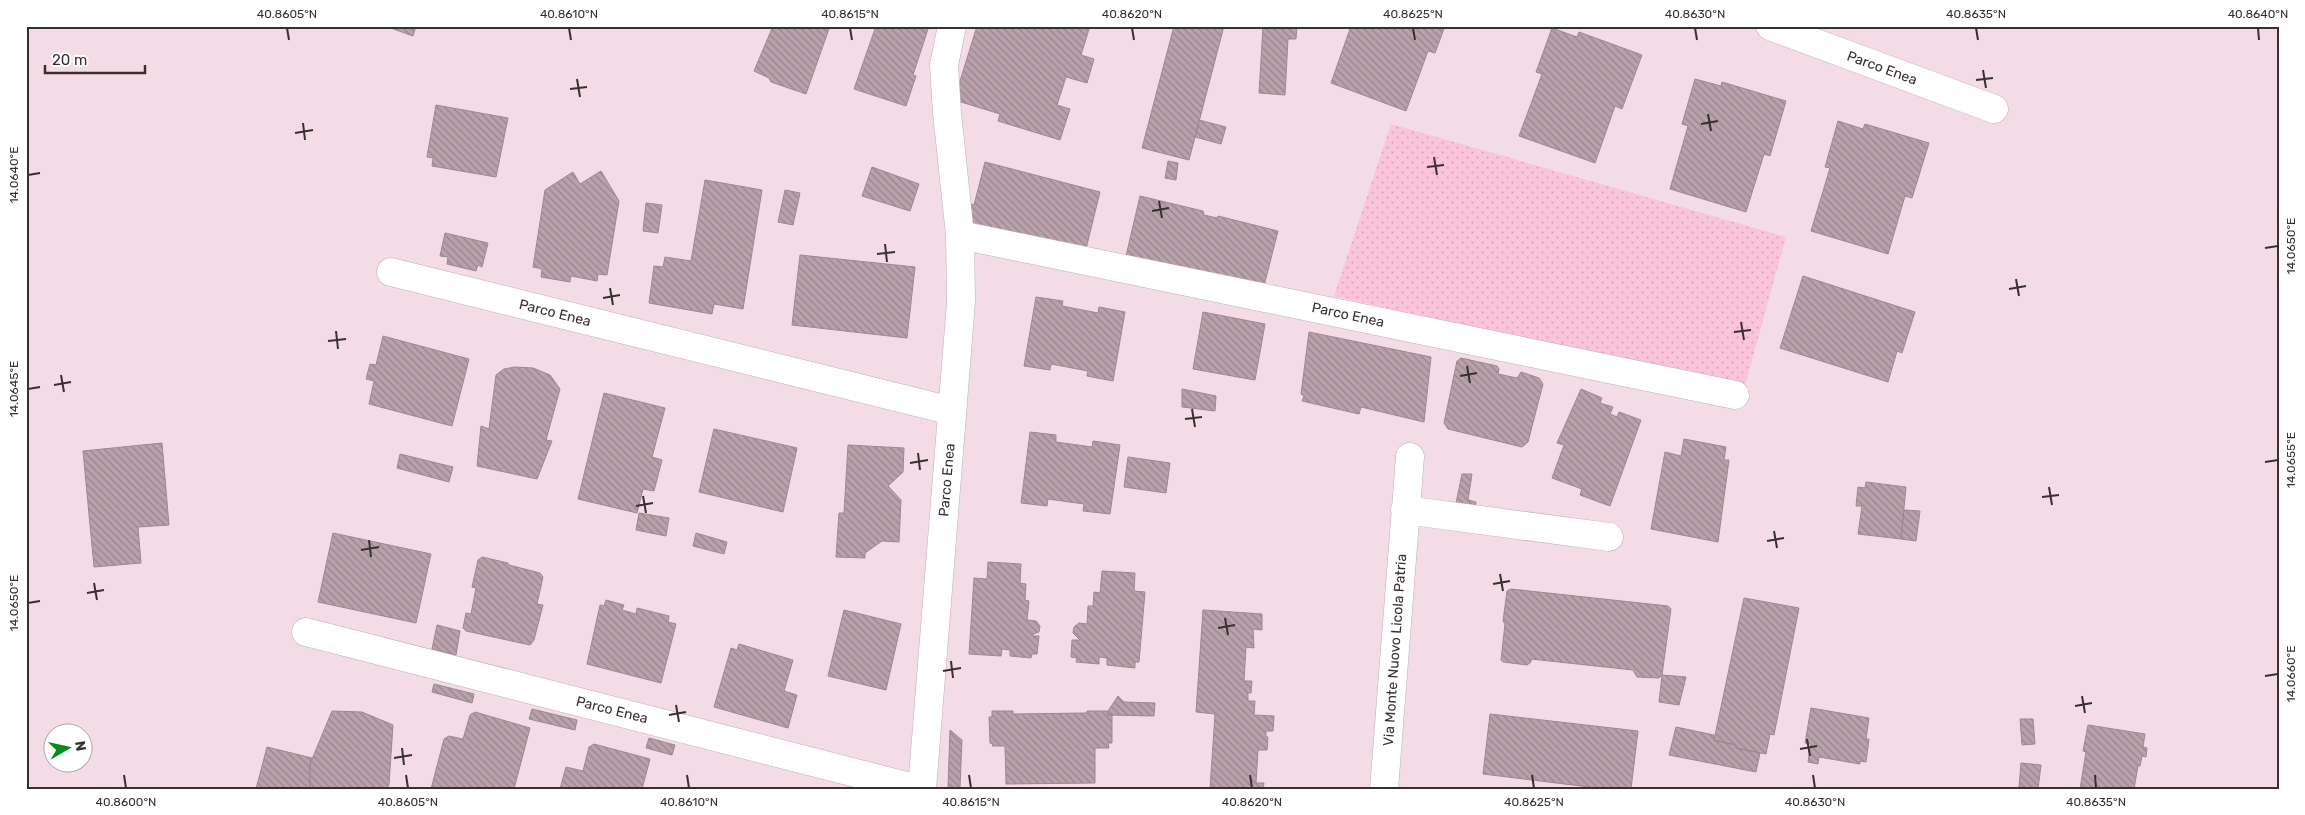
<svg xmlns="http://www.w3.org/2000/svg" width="2305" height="815" font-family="Rubik,sans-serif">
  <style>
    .grass { fill: url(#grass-dots) }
    .building { fill: url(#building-back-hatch); stroke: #9e8791 }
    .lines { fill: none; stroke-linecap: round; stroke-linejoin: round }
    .street-casing { stroke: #c3acb5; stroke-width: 29 }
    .street { stroke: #fff; stroke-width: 28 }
    .ticks { fill: none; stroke: #382f33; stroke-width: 2 }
    .labels { text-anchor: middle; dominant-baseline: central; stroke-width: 4.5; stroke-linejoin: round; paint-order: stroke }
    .street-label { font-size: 14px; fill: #382f33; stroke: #fff }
    .neatline { fill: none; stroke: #382f33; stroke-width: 2 }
    .ticks-label { font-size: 12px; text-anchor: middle; fill: #382f33 }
  </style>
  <defs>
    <pattern id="grass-dots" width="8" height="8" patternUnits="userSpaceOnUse" patternTransform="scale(1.25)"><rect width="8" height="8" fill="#fac4db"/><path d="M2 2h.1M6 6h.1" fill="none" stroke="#d7a9bc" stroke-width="1.8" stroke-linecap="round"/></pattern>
    <pattern id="building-back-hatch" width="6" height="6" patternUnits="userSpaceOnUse" patternTransform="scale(1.25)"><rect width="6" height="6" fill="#b9a2ab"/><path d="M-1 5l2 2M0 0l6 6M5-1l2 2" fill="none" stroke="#97848c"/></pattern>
  </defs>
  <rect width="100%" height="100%" fill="#f4dce6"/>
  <!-- grass -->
  <path class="grass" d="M 1391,124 L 1786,237 L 1744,389 L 1334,296 Z"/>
  <!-- building -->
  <path class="building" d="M 385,26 L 416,26 L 413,36 Z
    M 773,26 L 830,26 L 806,94 L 771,82 L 769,78 L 754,71 Z
    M 876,26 L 929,26 L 913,75 L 916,76 L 906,106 L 854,89 Z
    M 977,26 L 1090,26 L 1081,55 L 1094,59 L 1087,83 L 1066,77 L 1057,105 L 1070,109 L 1060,140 L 998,121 L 1000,114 L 961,102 L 956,94 Z
    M 1174,26 L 1224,26 L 1189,160 L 1142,148 Z
    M 1263,26 L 1297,26 L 1296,39 L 1288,39 L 1285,95 L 1259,93 Z
    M 1351,26 L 1445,26 L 1435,53 L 1428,51 L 1406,111 L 1331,83 Z
    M 1552,28 L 1577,37 L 1579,32 L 1642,55 L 1622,109 L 1615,106 L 1595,163 L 1519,136 L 1542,74 L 1536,72 Z
    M 1695,79 L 1721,86 L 1722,82 L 1786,101 L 1770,156 L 1764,154 L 1746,212 L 1670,189 L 1688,126 L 1682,124 Z
    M 436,105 L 508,118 L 496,177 L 432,166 L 433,158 L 427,157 Z
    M 1199,120 L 1226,127 L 1221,144 L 1195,137 Z
    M 1838,121 L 1863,129 L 1865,124 L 1929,143 L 1912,198 L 1905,196 L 1888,254 L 1811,231 L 1830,168 L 1825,167 Z
    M 1168,161 L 1178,163 L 1176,180 L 1165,178 Z
    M 985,162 L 1100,192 L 1084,257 L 963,222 L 968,203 L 974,205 Z
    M 872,167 L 919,184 L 910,211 L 862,196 Z
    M 601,171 L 619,201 L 607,275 L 598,274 L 597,281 L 571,276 L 570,282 L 541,277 L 542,269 L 533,267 L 545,190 L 573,172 L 580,184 Z
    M 705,180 L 762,190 L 743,309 L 714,304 L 712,314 L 649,303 L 654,266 L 663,267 L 665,257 L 691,261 Z
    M 785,190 L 800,193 L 793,225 L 778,222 Z
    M 1140,196 L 1203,211 L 1204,215 L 1217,218 L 1218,216 L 1278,231 L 1264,286 L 1126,256 Z
    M 646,203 L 662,205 L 658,233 L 643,231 Z
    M 445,233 L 488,243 L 482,267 L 478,265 L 476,271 L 447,264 L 448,257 L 440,256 Z
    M 800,255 L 915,267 L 907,338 L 792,325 Z
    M 1803,276 L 1915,312 L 1902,353 L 1897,351 L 1888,382 L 1780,348 Z
    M 1036,297 L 1063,301 L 1062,306 L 1098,313 L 1099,307 L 1125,312 L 1113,381 L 1087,376 L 1088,371 L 1051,364 L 1050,370 L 1024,366 Z
    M 1203,312 L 1265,324 L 1255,380 L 1193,369 Z
    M 1309,332 L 1431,357 L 1424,422 L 1361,407 L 1359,414 L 1302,401 L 1304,396 L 1301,394 Z
    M 383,336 L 469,359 L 452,426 L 369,404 L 374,381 L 366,379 L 370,364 L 376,365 Z
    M 1461,358 L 1497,366 L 1499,369 L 1498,374 L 1517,378 L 1521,372 L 1539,378 L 1543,384 L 1528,442 L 1522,447 L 1448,429 L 1444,423 L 1457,361 Z
    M 515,367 L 533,368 L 550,375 L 560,389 L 546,440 L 552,441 L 537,479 L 477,466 L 481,426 L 489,429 L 496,375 L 504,369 Z
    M 1182,389 L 1216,396 L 1215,411 L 1182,407 Z
    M 1581,389 L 1602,398 L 1600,403 L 1613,407 L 1610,414 L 1617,417 L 1619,412 L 1641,420 L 1610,506 L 1580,495 L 1582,489 L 1552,478 L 1564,445 L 1557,443 Z
    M 604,393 L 665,408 L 652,457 L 662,460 L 654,491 L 643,489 L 637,513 L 578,499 Z
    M 714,429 L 797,448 L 783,512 L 699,492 Z
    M 1030,432 L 1056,435 L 1056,442 L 1092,447 L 1093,441 L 1120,445 L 1110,514 L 1083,511 L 1084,504 L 1048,499 L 1047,506 L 1021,503 Z
    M 1684,439 L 1726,447 L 1724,460 L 1729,460 L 1718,542 L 1651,529 L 1665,452 L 1681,456 Z
    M 162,443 L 169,525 L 138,527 L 141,563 L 94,567 L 83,451 Z
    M 848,445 L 904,448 L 903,472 L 888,486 L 901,500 L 899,542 L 882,541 L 865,553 L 865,558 L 836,557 L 839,513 L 844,513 Z
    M 400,454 L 453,467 L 449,482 L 397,468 Z
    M 1128,457 L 1170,463 L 1166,493 L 1124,487 Z
    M 1462,474 L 1472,474 L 1468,500 L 1476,502 L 1475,511 L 1455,508 Z
    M 1866,482 L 1906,487 L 1901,539 L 1858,534 L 1862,506 L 1856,506 L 1858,487 L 1865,488 Z
    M 1904,510 L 1920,511 L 1916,541 L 1901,539 Z
    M 639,513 L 669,518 L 666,536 L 636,530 Z
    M 333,533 L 431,554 L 416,623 L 318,602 Z
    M 696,533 L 727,542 L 724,554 L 693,546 Z
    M 482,557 L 508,563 L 509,565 L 540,573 L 543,577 L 537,604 L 543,605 L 534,640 L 530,645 L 466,631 L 463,628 L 466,613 L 471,614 L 476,588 L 472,587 L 478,560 Z
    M 988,562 L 1021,564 L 1020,583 L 1026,584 L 1025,600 L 1029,601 L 1027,620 L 1036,621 L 1040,626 L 1039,632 L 1033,634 L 1033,636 L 1039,636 L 1037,654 L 1032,654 L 1031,658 L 1010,656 L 1010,650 L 1002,649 L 1001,656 L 969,654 L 974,578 L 987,579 Z
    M 1102,571 L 1135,573 L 1134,591 L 1145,592 L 1139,662 L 1135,662 L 1135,668 L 1107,665 L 1107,658 L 1099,657 L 1099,664 L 1076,662 L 1077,658 L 1071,657 L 1072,640 L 1080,640 L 1073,633 L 1074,627 L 1079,623 L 1087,624 L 1088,606 L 1093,606 L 1094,592 L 1100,593 Z
    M 1511,589 L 1668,606 L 1671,609 L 1662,675 L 1659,678 L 1637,677 L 1633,670 L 1531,659 L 1531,662 L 1527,665 L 1503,662 L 1501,660 L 1505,624 L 1503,621 L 1507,591 Z
    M 1744,598 L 1799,608 L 1774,735 L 1770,734 L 1766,754 L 1736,748 L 1736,745 L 1714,740 Z
    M 606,600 L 624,605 L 622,610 L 636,614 L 637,608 L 669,616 L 668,622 L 676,624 L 661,683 L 587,664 L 600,605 L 604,606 Z
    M 844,610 L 901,624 L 886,690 L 828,676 Z
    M 1203,610 L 1262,614 L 1262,630 L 1253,629 L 1254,648 L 1246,647 L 1244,681 L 1252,681 L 1251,693 L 1248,693 L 1248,701 L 1255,701 L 1254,715 L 1274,716 L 1273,731 L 1266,731 L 1266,737 L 1268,737 L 1267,750 L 1258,750 L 1256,783 L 1264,783 L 1263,789 L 1210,789 L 1215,714 L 1196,712 Z
    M 437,625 L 460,631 L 456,655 L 432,649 Z
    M 739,644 L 793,660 L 784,691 L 797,695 L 788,728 L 714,707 L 731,648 L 737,650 Z
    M 1662,675 L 1686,677 L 1679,705 L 1659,702 Z
    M 434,684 L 474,694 L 472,703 L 432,692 Z
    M 1118,696 L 1124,702 L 1155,703 L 1154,716 L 1108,715 L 1108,711 Z
    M 1811,708 L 1869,718 L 1866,739 L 1869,739 L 1866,762 L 1860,761 L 1860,764 L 1819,757 L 1818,764 L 1808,762 L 1811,744 L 1805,743 Z
    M 532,709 L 577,720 L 575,730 L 529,719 Z
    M 332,711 L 362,712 L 393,725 L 389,784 L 387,789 L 310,789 L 310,764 Z
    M 992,711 L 1013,711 L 1013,714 L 1087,713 L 1087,711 L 1108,711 L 1108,715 L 1112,715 L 1112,743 L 1108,743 L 1109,748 L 1095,748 L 1095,783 L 1006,784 L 1005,746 L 992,746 L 993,744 L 990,743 L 989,717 L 992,717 Z
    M 475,712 L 530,728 L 514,789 L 431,789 L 444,739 L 449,736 L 463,739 L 470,715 Z
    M 1490,714 L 1638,731 L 1631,789 L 1605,789 L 1483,774 Z
    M 2020,719 L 2033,719 L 2035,744 L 2022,745 Z
    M 2088,725 L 2145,734 L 2143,747 L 2147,748 L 2146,757 L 2142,756 L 2140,766 L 2138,766 L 2134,789 L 2080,789 L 2086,752 L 2083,751 Z
    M 1676,727 L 1714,735 L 1714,740 L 1736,745 L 1736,748 L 1760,753 L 1756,772 L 1669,755 Z
    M 950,730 L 962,740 L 960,788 L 948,788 Z
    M 649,738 L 675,745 L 672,755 L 646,748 Z
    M 594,744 L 650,759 L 642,789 L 560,789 L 566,767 L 583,771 L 589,747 Z
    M 267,747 L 312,758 L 310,764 L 310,789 L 256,789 Z
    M 2021,763 L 2041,765 L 2038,789 L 2019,787 Z"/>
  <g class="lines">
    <defs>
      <path id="street" d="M 1770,26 L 1994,109
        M 960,235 L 1735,395
        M 391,272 L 952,411
        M 1405,510 L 1609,537
        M 306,632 L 918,789
        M 922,789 L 961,302 L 960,235 L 947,113 L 944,65 L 952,26
        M 1384,789 L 1410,457"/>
    </defs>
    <!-- street casing -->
    <use href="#street" class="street-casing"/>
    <!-- street -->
    <use href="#street" class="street"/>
  </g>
  <!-- ticks -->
  <path class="ticks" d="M 287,28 L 289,40M 569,28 L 571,40M 850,28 L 852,40M 1132,28 L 1134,40M 1413,28 L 1415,40M 1695,28 L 1697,40M 1976,28 L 1978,40M 2258,28 L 2259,40M 1983,70 L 1986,88M 577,79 L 580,97M 1976,80 L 1993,78M 570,89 L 587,87M 1708,114 L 1711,131M 303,123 L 305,140M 1701,124 L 1718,121M 295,133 L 313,130M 1434,157 L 1437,175M 1427,167 L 1444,165M 28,175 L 40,173M 1159,201 L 1162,218M 1152,211 L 1169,208M 885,244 L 887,262M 2265,248 L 2278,246M 877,254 L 895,252M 2016,279 L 2019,296M 610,288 L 613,305M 2009,289 L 2026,286M 603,298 L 620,295M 1741,322 L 1744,340M 336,331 L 338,349M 1734,332 L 1751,330M 328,341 L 346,339M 1467,366 L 1470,383M 61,375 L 64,392M 1460,376 L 1477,373M 54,385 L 71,382M 28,389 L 40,387M 1192,409 L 1195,427M 1185,419 L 1202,417M 918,453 L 920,470M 2265,462 L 2278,460M 910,463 L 928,460M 2049,487 L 2052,505M 643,496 L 646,513M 2042,497 L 2059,495M 636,506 L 653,503M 1774,531 L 1777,548M 369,540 L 371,557M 1767,541 L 1784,538M 361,550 L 379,547M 1500,574 L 1503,591M 94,583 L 97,600M 1493,584 L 1510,581M 87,593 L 104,590M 28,603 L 40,601M 1225,618 L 1228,635M 1218,628 L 1235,625M 951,661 L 953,678M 943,671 L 961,668M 2265,676 L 2278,674M 2082,696 L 2085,713M 676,705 L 679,722M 2075,706 L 2092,703M 669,715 L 686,712M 1807,739 L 1810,756M 402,748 L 404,765M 1800,749 L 1817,746M 394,758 L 412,755M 124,775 L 126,788M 406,775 L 408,788M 687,775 L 689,788M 969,775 L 971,788M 1250,775 L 1252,788M 1532,775 L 1534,788M 1813,775 L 1815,788M 2095,775 L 2096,788"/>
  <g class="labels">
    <!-- street labels -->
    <g class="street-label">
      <text transform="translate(1882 68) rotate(20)">Parco Enea</text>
      <text transform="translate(555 313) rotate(14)">Parco Enea</text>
      <text transform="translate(1348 315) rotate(12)">Parco Enea</text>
      <text transform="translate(947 480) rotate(-85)">Parco Enea</text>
      <text transform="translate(1395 650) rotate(-86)">Via Monte Nuovo Licola Patria</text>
      <text transform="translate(612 710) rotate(14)">Parco Enea</text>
    </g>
  </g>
  <!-- border -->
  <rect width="2305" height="815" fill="none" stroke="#ffffff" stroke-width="55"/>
  <!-- north arrow -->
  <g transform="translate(68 748) rotate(81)"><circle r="24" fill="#ffffff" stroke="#afacad"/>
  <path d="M0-4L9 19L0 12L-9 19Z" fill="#068e1d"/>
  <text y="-8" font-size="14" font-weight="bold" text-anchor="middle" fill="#382f33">N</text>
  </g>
  <!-- scale -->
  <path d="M45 65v8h100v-8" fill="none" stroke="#382f33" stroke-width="2.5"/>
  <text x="52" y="65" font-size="15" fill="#382f33" stroke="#ffffff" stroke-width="4" paint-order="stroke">20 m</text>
  <rect x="28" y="28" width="2250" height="760" class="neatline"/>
  <g class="ticks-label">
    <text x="287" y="18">40.8605°N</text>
    <text x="569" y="18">40.8610°N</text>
    <text x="850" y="18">40.8615°N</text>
    <text x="1132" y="18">40.8620°N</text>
    <text x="1413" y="18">40.8625°N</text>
    <text x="1695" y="18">40.8630°N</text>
    <text x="1976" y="18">40.8635°N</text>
    <text x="2258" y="18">40.8640°N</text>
    <text transform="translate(14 175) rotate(-90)" y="4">14.0640°E</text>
    <text transform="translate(2291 246) rotate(-90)" y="4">14.0650°E</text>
    <text transform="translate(14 389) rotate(-90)" y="4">14.0645°E</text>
    <text transform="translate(2291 460) rotate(-90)" y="4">14.0655°E</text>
    <text transform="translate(14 603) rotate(-90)" y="4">14.0650°E</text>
    <text transform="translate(2291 674) rotate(-90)" y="4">14.0660°E</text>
    <text x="126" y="806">40.8600°N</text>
    <text x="408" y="806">40.8605°N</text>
    <text x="689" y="806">40.8610°N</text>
    <text x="971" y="806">40.8615°N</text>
    <text x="1252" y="806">40.8620°N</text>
    <text x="1534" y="806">40.8625°N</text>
    <text x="1815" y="806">40.8630°N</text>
    <text x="2096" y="806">40.8635°N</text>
  </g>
</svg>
